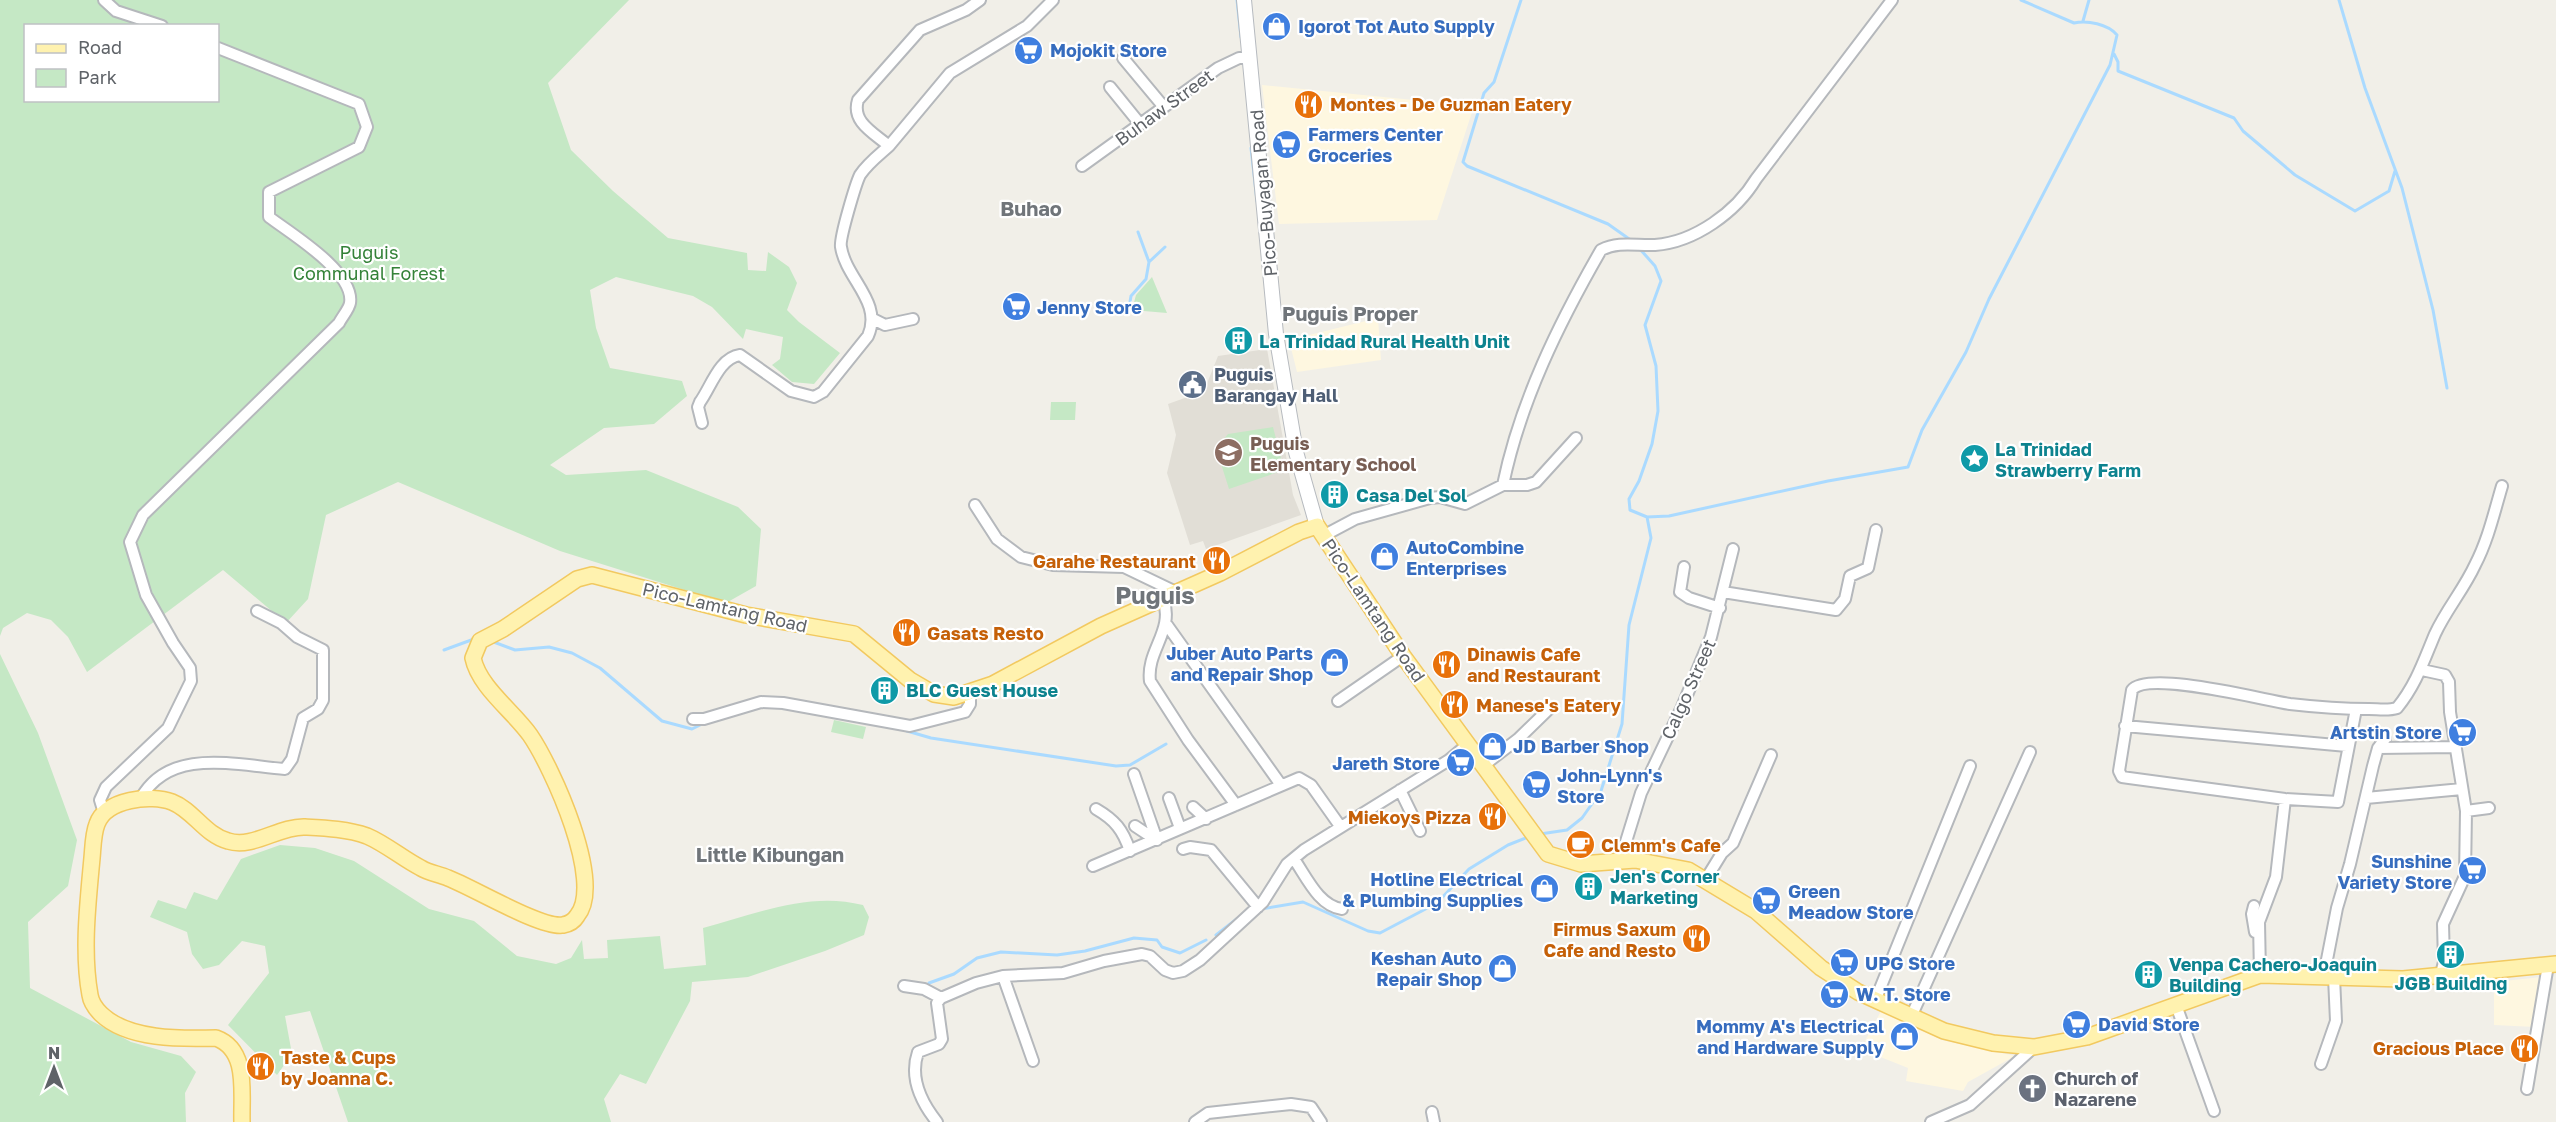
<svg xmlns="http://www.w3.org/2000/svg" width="2556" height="1122" font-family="'Golos Text',sans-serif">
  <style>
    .commercial { fill: #fef7e0 }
    .education { fill: #e1ded6 }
    .green { fill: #c5e8c5; fill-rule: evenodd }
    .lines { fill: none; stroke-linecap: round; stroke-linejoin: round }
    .stream { stroke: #aadaff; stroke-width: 3 }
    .minor-casing { stroke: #b5b8bc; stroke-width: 14 }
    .secondary-casing { stroke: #b6babf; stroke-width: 16 }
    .primary-casing { stroke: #f2c960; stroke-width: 18 }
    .minor { stroke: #fff; stroke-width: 10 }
    .secondary { stroke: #fff; stroke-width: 14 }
    .primary { stroke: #fff2af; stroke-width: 15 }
    .labels { text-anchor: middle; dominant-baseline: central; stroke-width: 4.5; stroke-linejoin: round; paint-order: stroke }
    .shop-label { font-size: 18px; font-weight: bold; fill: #366cbe; stroke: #fff; text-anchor: start }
    .food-label { font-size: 18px; font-weight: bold; fill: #c56008; stroke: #fff; text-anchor: start }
    .street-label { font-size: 18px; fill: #5f6368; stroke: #fff }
    .park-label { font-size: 18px; fill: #348238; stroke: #fff }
    .culture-label { font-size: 18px; font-weight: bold; fill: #0d838f; stroke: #fff; text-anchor: start }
    .service-label { font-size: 18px; font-weight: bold; fill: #4e5e75; stroke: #fff; text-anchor: start }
    .education-label { font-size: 18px; font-weight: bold; fill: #785e54; stroke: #fff; text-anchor: start }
    .worship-label { font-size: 18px; font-weight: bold; fill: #5b616d; stroke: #fff; text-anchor: start }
    .neighbourhood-label { font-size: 20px; font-weight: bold; fill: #70757a; stroke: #fff }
    .district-label { font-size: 24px; font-weight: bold; fill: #70757a; stroke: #fff }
  </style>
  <rect width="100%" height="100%" fill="#f1efe8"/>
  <!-- commercial -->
  <path class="commercial" d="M 1262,85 L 1474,106 L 1437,220 L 1279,224 Z
    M 1378,318 L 1381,360 L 1297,372 L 1289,340 Z
    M 2543,977 L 2535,1027 L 2494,1025 L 2494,982 Z
    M 1881,1011 L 1942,1040 L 2015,1056 L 1968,1082 L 1963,1091 L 1906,1081 L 1908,1068 L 1873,1054 L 1865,1041 Z"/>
  <!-- education -->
  <path class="education" d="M 1267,349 L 1293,495 L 1301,515 L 1206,549 L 1203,541 L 1190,545 L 1167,473 L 1176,435 L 1168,404 L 1204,391 L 1218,356 Z"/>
  <!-- green -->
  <path class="green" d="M 0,0 L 629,0 L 548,83 L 571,150 L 613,191 L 668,238 L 747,253 L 748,270 L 766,271 L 768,252 L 789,267 L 797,283 L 787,310 L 799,322 L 840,353 L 814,384 L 792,382 L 772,365 L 780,359 L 783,337 L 746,329 L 743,339 L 712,307 L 693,296 L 616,277 L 590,290 L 596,328 L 610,368 L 682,381 L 687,396 L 654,424 L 604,428 L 550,465 L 566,475 L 646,470 L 738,507 L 761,529 L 756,586 L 726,603 L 560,551 L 398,482 L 326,515 L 308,599 L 286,623 L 223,570 L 87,672 L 68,637 L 51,620 L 27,613 L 3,628 L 0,636 ZM 26,26 L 218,26 L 218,100 L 26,100 Z
    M 1152,277 L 1167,313 L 1132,310 L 1136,295 Z
    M 1051,402 L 1076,402 L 1075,420 L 1050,420 Z
    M 1273,427 L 1284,470 L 1229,489 L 1216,448 L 1228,434 Z
    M 0,654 L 38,733 L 77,840 L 68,886 L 28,922 L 30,988 L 131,1042 L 181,1056 L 196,1072 L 185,1093 L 186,1122 L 0,1122 Z
    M 834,720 L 866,727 L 863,739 L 831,732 Z
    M 280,845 L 315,848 L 354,861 L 429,909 L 474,921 L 517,956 L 556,964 L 571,958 L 582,940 L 584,959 L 608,958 L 607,940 L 660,936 L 664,969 L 706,965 L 703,928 C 755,914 809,891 863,905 L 869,917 L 864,935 L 825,951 L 748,977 L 692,982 L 690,1001 L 646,1084 L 620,1074 L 604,1099 L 611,1122 L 348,1122 L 310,1011 L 285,1016 L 292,1054 L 277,1075 L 228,1025 L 269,973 L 265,946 L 242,941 L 219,965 L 203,969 L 192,954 L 187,932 L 150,917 L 158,900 L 186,909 L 194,892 L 217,900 L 241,859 Z"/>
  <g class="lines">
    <!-- stream -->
    <path class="stream" d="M 1237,0 L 1241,37
      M 1521,0 L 1494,82 L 1484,93 L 1463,162 L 1467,166 L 1608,224 L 1632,241
      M 2339,0 L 2365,88 L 2402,188 L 2433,310 L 2447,388
      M 2083,21 L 2089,0
      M 2114,54 L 2118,62 L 2118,71 L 2234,118 L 2243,131 L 2295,175 L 2355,211 L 2389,191 L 2395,171
      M 1251,148 L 1257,201
      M 1138,232 L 1149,262
      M 1639,248 L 1655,266 L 1661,281 L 1645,325 L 1656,366 L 1658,411 L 1652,444 L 1639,481 L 1629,499 L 1630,510 L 1647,517 L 1669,516 L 1828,481 L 1908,467 L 1922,430 L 1966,352 L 1989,299 L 2110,65 L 2117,35 C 2108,24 2087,20 2074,23 L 2021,0
      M 1129,308 L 1131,296 L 1146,279 L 1149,262 L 1165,247
      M 491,641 L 515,650 L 549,647 L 572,653 L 600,668 L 662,721 L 692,729 L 704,723
      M 444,650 L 474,639
      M 907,731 L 931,738 L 1116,766 L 1130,765 L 1166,744
      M 1540,834 L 1567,830 L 1582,818 L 1601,791 L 1622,724 L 1629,625 L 1651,538 L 1647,517
      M 1261,909 L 1303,902 L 1368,931 L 1380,933 L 1437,903 L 1469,869 L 1508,845 L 1528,837
      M 1216,935 L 1238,918
      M 929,983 L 954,974 L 977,958 L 1001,952 L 1057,955 L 1085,951 L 1134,938 L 1157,940 L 1162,947 L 1180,953 L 1206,940"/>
    <defs>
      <path id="minor" d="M 104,0 L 116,11 L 162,26
        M 1123,58 L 1163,106
        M 1110,87 L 1140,124
        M 889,146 L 950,73 L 1027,26 L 1053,0
        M 1082,166 L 1218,68 L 1239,58 L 1250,58
        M 873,319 L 885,325 L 913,319
        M 702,423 L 698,407 L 700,402 C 711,387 719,358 740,355 L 791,391 L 814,397 L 823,392 L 868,336 C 883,302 846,279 841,247 C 839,239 856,183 860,175 C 868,163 879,155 889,146 C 874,133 851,122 858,100 L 920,30 L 966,10 L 980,0
        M 1503,485 C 1520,402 1559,323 1601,250 C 1619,241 1636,246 1655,245 C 1695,242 1736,212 1756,179 L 1892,0
        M 975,505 L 997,539 L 1021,557 L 1053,565 L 1124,567 L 1178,593
        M 1323,536 L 1355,519 L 1430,498 L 1440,497 L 1465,504 L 1503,485 L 1527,485 L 1536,482 L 1576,438
        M 1684,567 L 1680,592 L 1689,598 L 1720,608
        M 1723,592 L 1836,610 L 1845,599 L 1850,576 L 1868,568 L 1876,530
        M 1163,598 C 1175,631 1146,650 1150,681 L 1188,740 L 1236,805
        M 1167,625 L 1281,785
        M 2422,670 L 2445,675 L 2449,682 L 2450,712 L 2466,811 L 2465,876 L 2443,924 L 2444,962 L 2441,974
        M 1338,701 L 1403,656
        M 2356,709 L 2338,802 L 2285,799 L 2129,778 L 2122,777 L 2119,771 L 2132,690 C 2148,670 2263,700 2290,704 C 2316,707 2343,709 2369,709 C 2378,709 2388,711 2397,708 C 2416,685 2424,660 2435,634 C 2446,610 2464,589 2475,565 C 2488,540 2494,513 2502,486
        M 693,719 L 704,719 L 761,702 L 783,703 L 910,726 L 965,712 L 970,704 L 970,692
        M 2125,726 L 2347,746
        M 2378,748 L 2456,747
        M 1484,765 L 1518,739 L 1550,708
        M 1134,774 L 1157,840
        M 1400,790 L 1420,831
        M 141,798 C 170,747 235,765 285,769 L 292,759 L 303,718 L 318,709 L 323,700 L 323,650 L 297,637 L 281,623 L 257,611
        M 1169,798 L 1180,828
        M 2366,798 L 2462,789
        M 1193,807 L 1206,819
        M 1096,809 C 1115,820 1123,830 1130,851
        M 2466,811 L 2489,808
        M 104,813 L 100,800 L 106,787 L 168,728 L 191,681 L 190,668 L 173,643 L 146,595 L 130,542 L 143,515 L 339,323 C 342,317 349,309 350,303 C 355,272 290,233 269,217 L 269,192 L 359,147 L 367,127 L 359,104 L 218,48
        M 1135,826 L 1156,840
        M 1183,849 L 1190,847 L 1211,850 L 1258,907
        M 1294,859 C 1307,878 1319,906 1342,909
        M 1620,861 L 1641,793 L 1682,707 L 1711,637 L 1733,549
        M 1093,866 L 1299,778 L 1311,785 L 1340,826
        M 1706,879 L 1722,853 L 1733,843 L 1771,755
        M 2254,906 L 2252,914 L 2255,932
        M 2260,975 L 2259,922 L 2276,877 L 2285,799
        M 2324,975 L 2337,908 L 2350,864 L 2373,766 L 2378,748 L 2385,739
        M 1003,976 L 1033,1061
        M 904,986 L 924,989 L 941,998
        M 1875,1001 L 1970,766
        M 2176,1005 L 2214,1111
        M 1911,1017 L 2030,752
        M 2321,1064 L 2336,1021 L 2334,977
        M 2527,1089 L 2548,965
        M 1432,1112 L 1434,1122
        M 937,1122 C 921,1102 909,1078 918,1052 L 939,1044 L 942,1039 L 937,1003 L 941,998 L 976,983 L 1003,976 L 1063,973 L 1104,961 L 1142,954 L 1150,956 L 1165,970 L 1173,973 L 1183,971 L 1200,960 L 1263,902 L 1287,864 L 1304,850 L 1449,760 L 1467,745
        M 1195,1122 L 1208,1113 L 1291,1104 L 1311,1107 L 1321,1122
        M 1931,1122 L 1970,1105 L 2034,1047"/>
      <path id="secondary" d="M 1244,0 L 1276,334 L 1296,452 L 1317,526"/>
      <path id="primary" d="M 242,1122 C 241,1093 249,1050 216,1038 C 181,1039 128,1040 101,1014 C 96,1009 91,1002 90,995 C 82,951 88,902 92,858 C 93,848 93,834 97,824 C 106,799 151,794 172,802 C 193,810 205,835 228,841 C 253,849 279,826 305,827 C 324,828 348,829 367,836 C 386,844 403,859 421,868 C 429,873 439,874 448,878 C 472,887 542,929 563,925 C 569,924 574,921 577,916 C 605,883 552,767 530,735 C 513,711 479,687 473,658 L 480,641 L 503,629 L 577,579 L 592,575 L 746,615 L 854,634 L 910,680 L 934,694 L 954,697 L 993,684 L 1101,626 L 1220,573 L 1299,532 L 1317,526 L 1403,656 L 1548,854 L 1581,864 L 1635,860 L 1688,870 L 1756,911 L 1821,968 L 1858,992 L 1944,1031 L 1993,1043 L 2034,1047 L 2087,1037 L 2260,975 L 2403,979 L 2556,964"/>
    </defs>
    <!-- minor casing -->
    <use href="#minor" class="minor-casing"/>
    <!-- secondary casing -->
    <use href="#secondary" class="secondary-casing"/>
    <!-- primary casing -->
    <use href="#primary" class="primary-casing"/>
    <!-- minor -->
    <use href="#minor" class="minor"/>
    <!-- secondary -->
    <use href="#secondary" class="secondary"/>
    <!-- primary -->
    <use href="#primary" class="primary"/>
  </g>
  <!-- icons -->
  <defs>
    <symbol id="shop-disc" viewBox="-11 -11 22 22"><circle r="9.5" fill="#3f7fe0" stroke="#fff"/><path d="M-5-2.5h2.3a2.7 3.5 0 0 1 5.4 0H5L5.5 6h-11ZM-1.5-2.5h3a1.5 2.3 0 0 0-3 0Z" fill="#fff"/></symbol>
    <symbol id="supermarket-disc" viewBox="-11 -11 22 22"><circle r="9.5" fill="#3f7fe0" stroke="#fff"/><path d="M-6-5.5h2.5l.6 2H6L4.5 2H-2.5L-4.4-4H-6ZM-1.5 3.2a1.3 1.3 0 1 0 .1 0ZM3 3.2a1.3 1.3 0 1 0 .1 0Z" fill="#fff"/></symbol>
    <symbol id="restaurant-disc" viewBox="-11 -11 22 22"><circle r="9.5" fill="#e8710a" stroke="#fff"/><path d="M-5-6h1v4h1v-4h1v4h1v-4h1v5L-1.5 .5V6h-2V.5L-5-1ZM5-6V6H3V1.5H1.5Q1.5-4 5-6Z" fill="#fff"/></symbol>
    <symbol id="building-disc" viewBox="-11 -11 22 22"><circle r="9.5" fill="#0f9aa8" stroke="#fff"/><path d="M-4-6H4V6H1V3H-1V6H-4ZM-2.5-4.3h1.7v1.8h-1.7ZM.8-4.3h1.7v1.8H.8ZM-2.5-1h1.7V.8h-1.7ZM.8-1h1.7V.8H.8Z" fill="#fff"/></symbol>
    <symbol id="civic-disc" viewBox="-11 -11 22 22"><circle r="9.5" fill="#5c6f8a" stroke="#fff"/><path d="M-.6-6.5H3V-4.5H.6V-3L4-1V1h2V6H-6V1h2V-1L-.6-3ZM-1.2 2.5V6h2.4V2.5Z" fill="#fff"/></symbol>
    <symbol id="school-disc" viewBox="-11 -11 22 22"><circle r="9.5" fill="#8d6e63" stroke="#fff"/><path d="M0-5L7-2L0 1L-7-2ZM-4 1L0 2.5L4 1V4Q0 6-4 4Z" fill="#fff"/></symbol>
    <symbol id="sight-disc" viewBox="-11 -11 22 22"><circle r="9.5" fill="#0f9aa8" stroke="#fff"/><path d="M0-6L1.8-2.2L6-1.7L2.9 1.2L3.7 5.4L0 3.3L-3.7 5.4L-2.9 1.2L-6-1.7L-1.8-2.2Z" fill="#fff"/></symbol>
    <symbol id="cafe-disc" viewBox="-11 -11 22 22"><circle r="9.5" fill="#e8710a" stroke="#fff"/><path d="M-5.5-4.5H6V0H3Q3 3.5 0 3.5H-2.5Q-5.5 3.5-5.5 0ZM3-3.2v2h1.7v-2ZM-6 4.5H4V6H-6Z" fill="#fff"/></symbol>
    <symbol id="church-disc" viewBox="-11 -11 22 22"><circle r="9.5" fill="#6b7280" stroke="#fff"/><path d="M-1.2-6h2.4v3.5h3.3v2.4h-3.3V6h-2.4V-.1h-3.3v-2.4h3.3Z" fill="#fff"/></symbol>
  </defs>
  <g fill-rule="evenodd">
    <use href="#shop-disc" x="1260" y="10" width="33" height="33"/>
    <use href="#supermarket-disc" x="1012" y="34" width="33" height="33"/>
    <use href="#restaurant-disc" x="1292" y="88" width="33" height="33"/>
    <use href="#supermarket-disc" x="1270" y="128" width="33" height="33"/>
    <use href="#supermarket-disc" x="1000" y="290" width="33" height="33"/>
    <use href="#building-disc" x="1222" y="324" width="33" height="33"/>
    <use href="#civic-disc" x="1176" y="368" width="33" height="33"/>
    <use href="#school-disc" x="1212" y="436" width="33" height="33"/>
    <use href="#sight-disc" x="1958" y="442" width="33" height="33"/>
    <use href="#building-disc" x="1318" y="478" width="33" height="33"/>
    <use href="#shop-disc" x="1368" y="540" width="33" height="33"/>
    <use href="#restaurant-disc" x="1200" y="544" width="33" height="33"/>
    <use href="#restaurant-disc" x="890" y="616" width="33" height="33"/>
    <use href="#shop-disc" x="1318" y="646" width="33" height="33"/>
    <use href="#restaurant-disc" x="1430" y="648" width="33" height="33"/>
    <use href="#building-disc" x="868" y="674" width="33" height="33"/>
    <use href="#restaurant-disc" x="1438" y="688" width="33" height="33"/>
    <use href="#supermarket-disc" x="2446" y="716" width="33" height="33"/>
    <use href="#shop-disc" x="1476" y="730" width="33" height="33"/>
    <use href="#supermarket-disc" x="1444" y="746" width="33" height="33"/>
    <use href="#supermarket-disc" x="1520" y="768" width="33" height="33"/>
    <use href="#restaurant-disc" x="1476" y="800" width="33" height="33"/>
    <use href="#cafe-disc" x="1564" y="828" width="33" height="33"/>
    <use href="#supermarket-disc" x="2456" y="854" width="33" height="33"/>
    <use href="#building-disc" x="1572" y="870" width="33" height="33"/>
    <use href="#shop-disc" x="1528" y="872" width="33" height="33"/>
    <use href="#supermarket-disc" x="1750" y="884" width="33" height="33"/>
    <use href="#restaurant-disc" x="1680" y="922" width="33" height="33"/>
    <use href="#building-disc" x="2434" y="938" width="33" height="33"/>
    <use href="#supermarket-disc" x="1828" y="946" width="33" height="33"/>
    <use href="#shop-disc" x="1486" y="952" width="33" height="33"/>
    <use href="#building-disc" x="2132" y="958" width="33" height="33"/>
    <use href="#supermarket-disc" x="1818" y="978" width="33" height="33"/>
    <use href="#supermarket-disc" x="2060" y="1008" width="33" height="33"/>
    <use href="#shop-disc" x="1888" y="1020" width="33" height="33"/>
    <use href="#restaurant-disc" x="2508" y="1032" width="33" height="33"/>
    <use href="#restaurant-disc" x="244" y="1050" width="33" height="33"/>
    <use href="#church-disc" x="2016" y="1072" width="33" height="33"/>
  </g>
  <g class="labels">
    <!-- shop labels -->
    <g class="shop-label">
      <text x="1298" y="26">Igorot Tot Auto Supply</text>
      <text x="1050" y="50">Mojokit Store</text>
      <text x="1308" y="134">Farmers Center<tspan x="1308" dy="21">Groceries</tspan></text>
      <text x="1037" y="307">Jenny Store</text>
      <text x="1406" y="547">AutoCombine<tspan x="1406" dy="21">Enterprises</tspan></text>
      <text x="1313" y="653" text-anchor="end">Juber Auto Parts<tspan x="1313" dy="21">and Repair Shop</tspan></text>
      <text x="2442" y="732" text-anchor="end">Artstin Store</text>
      <text x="1513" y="746">JD Barber Shop</text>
      <text x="1440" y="763" text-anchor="end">Jareth Store</text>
      <text x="1557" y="775">John-Lynn's<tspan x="1557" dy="21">Store</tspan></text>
      <text x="2452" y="861" text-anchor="end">Sunshine<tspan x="2452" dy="21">Variety Store</tspan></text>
      <text x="1523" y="879" text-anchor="end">Hotline Electrical<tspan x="1523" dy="21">&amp; Plumbing Supplies</tspan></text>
      <text x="1788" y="891">Green<tspan x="1788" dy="21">Meadow Store</tspan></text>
      <text x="1482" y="958" text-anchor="end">Keshan Auto<tspan x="1482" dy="21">Repair Shop</tspan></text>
      <text x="1865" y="963">UPG Store</text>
      <text x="1856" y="994">W. T. Store</text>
      <text x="2098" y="1024">David Store</text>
      <text x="1884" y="1026" text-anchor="end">Mommy A's Electrical<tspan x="1884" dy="21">and Hardware Supply</tspan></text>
    </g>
    <!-- food labels -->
    <g class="food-label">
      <text x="1330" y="104">Montes - De Guzman Eatery</text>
      <text x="1196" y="561" text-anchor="end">Garahe Restaurant</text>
      <text x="927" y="633">Gasats Resto</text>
      <text x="1467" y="654">Dinawis Cafe<tspan x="1467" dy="21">and Restaurant</tspan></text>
      <text x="1476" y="705">Manese's Eatery</text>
      <text x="1471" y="817" text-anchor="end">Miekoys Pizza</text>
      <text x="1601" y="845">Clemm's Cafe</text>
      <text x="1676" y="929" text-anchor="end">Firmus Saxum<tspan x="1676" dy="21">Cafe and Resto</tspan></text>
      <text x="2504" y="1048" text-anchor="end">Gracious Place</text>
      <text x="281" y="1057">Taste &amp; Cups<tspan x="281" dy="21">by Joanna C.</tspan></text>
    </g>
    <!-- street labels -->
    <g class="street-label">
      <text transform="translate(1164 107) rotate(-36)">Buhaw Street</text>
      <text transform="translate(1263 193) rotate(-95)">Pico-Buyagan Road</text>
      <text transform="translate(725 607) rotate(13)">Pico-Lamtang Road</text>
      <text transform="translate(1374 610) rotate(56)">Pico-Lamtang Road</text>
      <text transform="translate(1688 689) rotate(-66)">Calgo Street</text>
    </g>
    <!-- park labels -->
    <g class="park-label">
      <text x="369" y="252">Puguis<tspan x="369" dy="21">Communal Forest</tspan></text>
    </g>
    <!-- culture labels -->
    <g class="culture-label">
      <text x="1259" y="341">La Trinidad Rural Health Unit</text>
      <text x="1995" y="449">La Trinidad<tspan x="1995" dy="21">Strawberry Farm</tspan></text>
      <text x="1356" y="495">Casa Del Sol</text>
      <text x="906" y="690">BLC Guest House</text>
      <text x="1610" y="876">Jen's Corner<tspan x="1610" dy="21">Marketing</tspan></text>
      <text x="2169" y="964">Venpa Cachero-Joaquin<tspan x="2169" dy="21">Building</tspan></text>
      <text x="2451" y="983" text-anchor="middle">JGB Building</text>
    </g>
    <!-- service labels -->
    <g class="service-label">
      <text x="1214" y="374">Puguis<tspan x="1214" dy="21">Barangay Hall</tspan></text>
    </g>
    <!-- education labels -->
    <g class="education-label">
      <text x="1250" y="443">Puguis<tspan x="1250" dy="21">Elementary School</tspan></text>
    </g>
    <!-- worship labels -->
    <g class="worship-label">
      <text x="2054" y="1078">Church of<tspan x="2054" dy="21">Nazarene</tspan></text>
    </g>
    <!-- neighbourhood labels -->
    <g class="neighbourhood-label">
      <text x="1031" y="208">Buhao</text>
      <text x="1350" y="313">Puguis Proper</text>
      <text x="770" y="854">Little Kibungan</text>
    </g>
    <!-- district labels -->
    <g class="district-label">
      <text x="1155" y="594">Puguis</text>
    </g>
  </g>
  <!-- legend -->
  <rect x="24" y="24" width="195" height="78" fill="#ffffff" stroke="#bfc1c3" stroke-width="1.5"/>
  <rect x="36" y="44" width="30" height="9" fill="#fff2af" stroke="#bfc1c3" stroke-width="1.5"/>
  <text x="78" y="54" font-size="18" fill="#5f6368">Road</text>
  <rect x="36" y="69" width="30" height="18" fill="#c5e8c5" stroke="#bfc1c3" stroke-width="1.5"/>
  <text x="78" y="84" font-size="18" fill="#5f6368">Park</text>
  <!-- north arrow -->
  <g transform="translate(54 1068)" stroke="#ffffff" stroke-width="4.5" paint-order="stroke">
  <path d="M0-4.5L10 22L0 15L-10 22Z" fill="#5f6368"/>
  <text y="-9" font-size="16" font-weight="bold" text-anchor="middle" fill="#5f6368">N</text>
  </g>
</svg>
